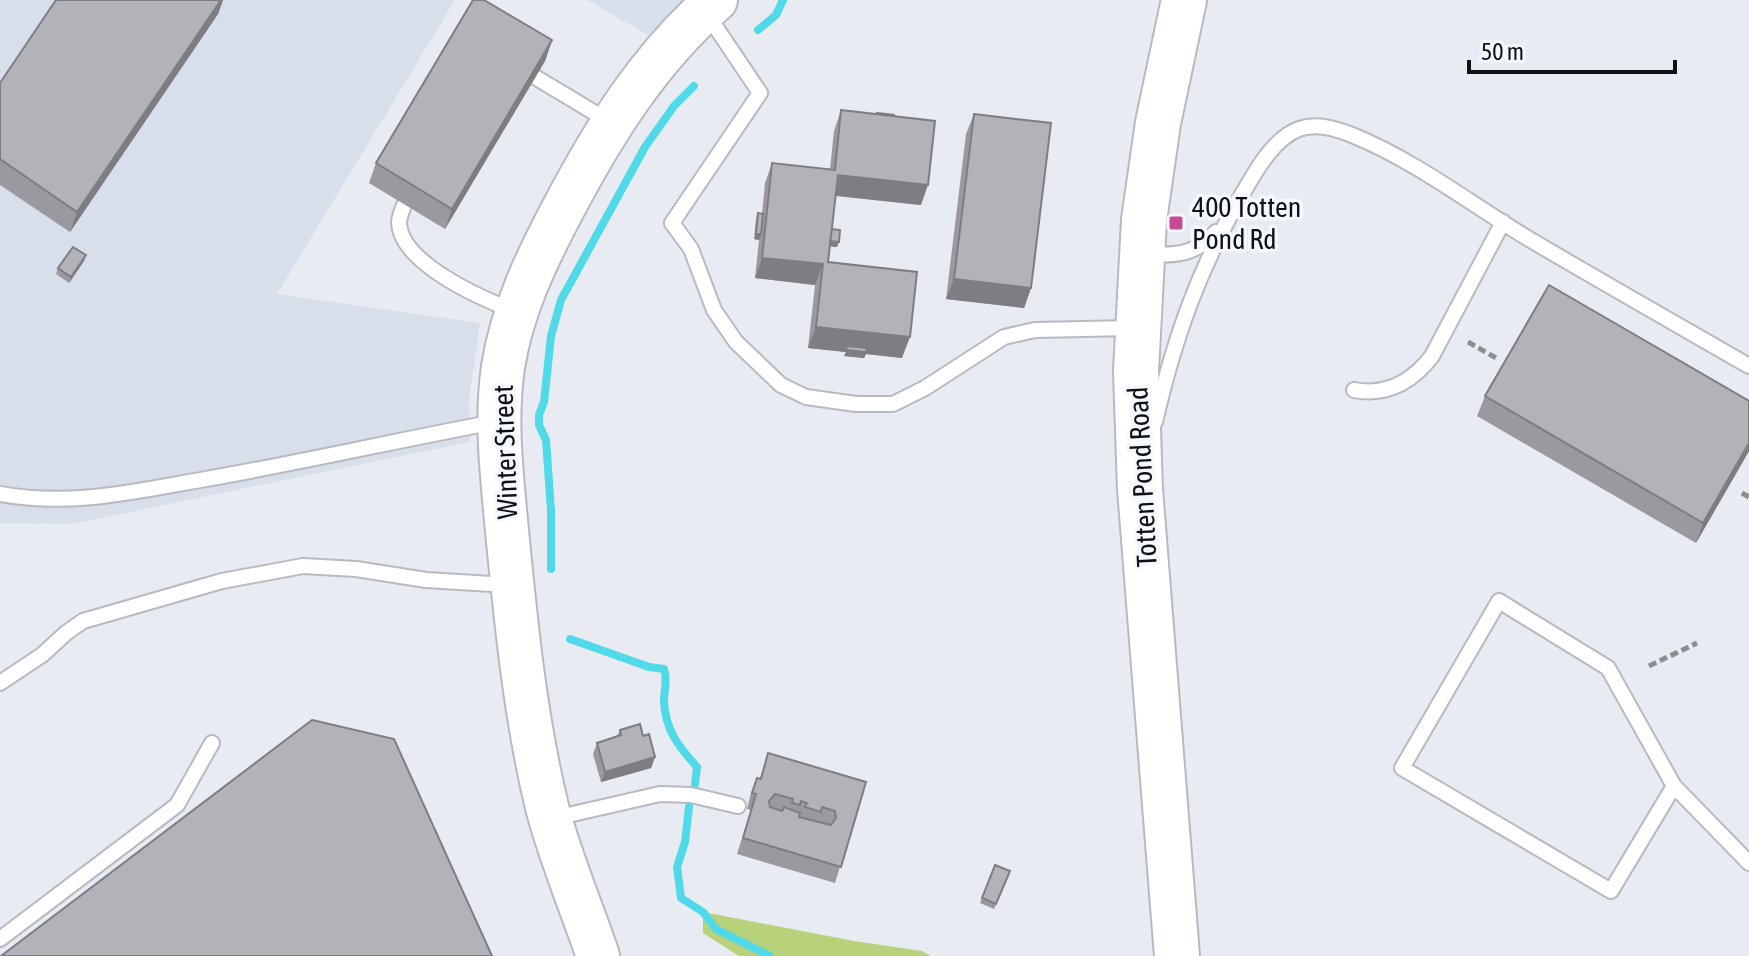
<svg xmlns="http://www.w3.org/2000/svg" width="1749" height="956" font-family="'Asap Condensed',sans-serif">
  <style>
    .built { fill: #d8dfeb }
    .green { fill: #b7d27a }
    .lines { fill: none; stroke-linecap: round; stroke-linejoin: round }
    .stream { stroke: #50d9e9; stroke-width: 8 }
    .lane-casing { stroke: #b7bac0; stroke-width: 18 }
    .secondary-casing { stroke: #b7bac0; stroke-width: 46 }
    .primary-casing { stroke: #b7bac0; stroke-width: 48 }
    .path { stroke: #8b8d91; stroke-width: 5; stroke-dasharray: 8 4; stroke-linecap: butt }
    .lane { stroke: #fff; stroke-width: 14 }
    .secondary { stroke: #fff; stroke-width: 42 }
    .primary { stroke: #fff; stroke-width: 44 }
    .wall { fill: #99999f }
    .shaded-wall { fill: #7d7d82 }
    .building { fill: #b2b2b9; stroke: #7d7d82; stroke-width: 2; fill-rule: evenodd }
    .poi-dot { fill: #c84995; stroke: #f5f8fe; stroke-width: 3 }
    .labels { text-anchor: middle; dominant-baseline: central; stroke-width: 7; stroke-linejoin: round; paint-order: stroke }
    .poi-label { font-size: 28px; fill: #101113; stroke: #f5f8fe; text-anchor: start }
    .street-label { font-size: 28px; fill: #101113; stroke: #f5f8fe }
  </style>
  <rect width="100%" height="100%" fill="#e8ebf1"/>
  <!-- built -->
  <path class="built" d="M 0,0 L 455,0 L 277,294 L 480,323 L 469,401 L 470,442 L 72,524 L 0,523 Z
    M 587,0 L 689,0 L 655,39 Z"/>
  <!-- green -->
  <path class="green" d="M 703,912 L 854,941 L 922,951 L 931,956 L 739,956 L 703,933 Z"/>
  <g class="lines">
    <!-- stream -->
    <path class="stream" d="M 758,30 L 776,15 L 783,0
      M 551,569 L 551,510 L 546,440 L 539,425 L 539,415 L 544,402 L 551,336 L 561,300 L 645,147 L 674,106 L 694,86
      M 570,639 L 649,667 L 664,669 C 668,680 664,690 664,701 C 665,730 679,747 697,767 L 695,784
      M 689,807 L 685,842 L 677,867 L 681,898 L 703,912 L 716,929 L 770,956"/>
    <defs>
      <path id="lane" d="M 707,14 L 760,93 L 672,223 L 691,249 L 714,310 L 736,342 L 781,385 L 806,397 L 856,404 L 893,404 L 925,388 L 1004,337 L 1035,330 L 1132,328
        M 535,77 L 610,122
        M 404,205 C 402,211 399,217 399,223 C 401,263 480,298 512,310
        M 1148,254 C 1177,256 1196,254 1216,232
        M 1354,390 C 1386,396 1412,382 1432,356 L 1503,222
        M 1155,422 C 1175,335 1201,263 1247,186 C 1258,167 1276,137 1299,129 C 1317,123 1334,128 1352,135 C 1414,160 1471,204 1529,239 C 1602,282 1676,324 1749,366
        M 0,494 C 71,507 137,491 206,479 C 303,462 399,440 495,422
        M 0,683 L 42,655 L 66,633 L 83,621 L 222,581 L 303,566 L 356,569 L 426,580 L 508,585
        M 1674,786 L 1611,891 L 1402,768 L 1499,601 L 1608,668 L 1674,786 L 1749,863
        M 555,818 L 660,794 L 691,795 L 738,806
        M 0,939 L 177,805 L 212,743"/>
      <path id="secondary" d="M 598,956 C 581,906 560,857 547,807 C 525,716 516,623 507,531 C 502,476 495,422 503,367 C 512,310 536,260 563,209 C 604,131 649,59 716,0"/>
      <path id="primary" d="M 1177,956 L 1140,489 L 1136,371 L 1144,220 L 1158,123 L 1184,0"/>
    </defs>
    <!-- lane casing -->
    <use href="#lane" class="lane-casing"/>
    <!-- secondary casing -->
    <use href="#secondary" class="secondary-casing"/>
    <!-- primary casing -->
    <use href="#primary" class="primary-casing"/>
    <!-- path -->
    <path class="path" d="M 1468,342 L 1498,359
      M 1742,493 L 1749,497
      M 1649,666 L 1697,643"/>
    <!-- lane -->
    <use href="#lane" class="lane"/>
    <!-- secondary -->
    <use href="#secondary" class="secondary"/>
    <!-- primary -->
    <use href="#primary" class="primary"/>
  </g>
  <!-- wall -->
  <path class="wall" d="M 56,0 L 223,0 L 218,14 L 70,232 L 0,185 L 0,83 Z
    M 552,40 L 545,61 L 445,229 L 369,183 L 376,163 Z
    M 841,110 L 921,205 L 835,196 L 832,229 L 837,247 L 830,246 L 828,262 L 902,358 L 866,354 L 864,358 L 844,356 L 846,352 L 808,348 L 815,285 L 755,278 L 759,240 L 754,239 L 756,219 L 758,213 L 762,214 L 765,183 L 772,163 L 830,169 L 834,131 Z
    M 974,114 L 1031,288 L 1024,308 L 946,299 L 966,134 Z
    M 84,261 L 69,283 L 56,274 L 58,268 Z
    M 1485,396 L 1749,401 L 1749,451 L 1696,543 L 1477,416 Z
    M 620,730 L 643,736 L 655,757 L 651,768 L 601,782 L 593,754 L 597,743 L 617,736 Z
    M 768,753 L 866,782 L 835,883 L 737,854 L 751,810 L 747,809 L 751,793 L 757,778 L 760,778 Z
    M 995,865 L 1010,871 L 994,909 L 980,903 Z"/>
  <!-- shaded-wall -->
  <path class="shaded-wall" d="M 221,0 L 223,0 L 218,14 L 70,232 L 77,212 Z
    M 552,40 L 545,61 L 445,229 L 452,209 Z
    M 838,175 L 928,185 L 921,205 L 830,195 Z
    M 756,234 L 761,234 L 759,240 L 754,239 Z
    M 826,240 L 839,242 L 837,247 L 824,246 Z
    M 86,255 L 84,261 L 69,283 L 71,277 Z
    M 762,258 L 823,264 L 815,285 L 755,278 Z
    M 954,279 L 1031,288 L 1024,308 L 946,299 Z
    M 816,327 L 910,337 L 902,358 L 866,354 L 864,358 L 844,356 L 846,352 L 808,348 Z
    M 1749,443 L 1749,451 L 1696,543 L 1703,523 Z
    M 655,757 L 651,768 L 601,782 L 605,772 Z"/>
  <!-- building -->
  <path class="building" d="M 56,0 L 221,0 L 77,212 L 0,159 L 0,83 Z
    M 473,0 L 484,0 L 552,40 L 452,209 L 376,163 Z
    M 841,110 L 935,121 L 928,185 L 838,175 L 828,262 L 917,272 L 910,337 L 816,327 L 823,264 L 762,258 L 772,163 L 835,170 Z
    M 877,113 L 894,115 L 894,116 L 877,114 Z
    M 974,114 L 1051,123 L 1031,288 L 954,279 Z
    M 758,213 L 763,214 L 761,234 L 756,234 Z
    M 832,229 L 840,230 L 839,242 L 830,241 Z
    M 73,247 L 86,255 L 71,277 L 58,268 Z
    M 1549,285 L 1749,401 L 1749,443 L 1703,523 L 1485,396 Z
    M 847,346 L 867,348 L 866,352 L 846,350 Z
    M 312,720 L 394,739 L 492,956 L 1,956 Z
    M 640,724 L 643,736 L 649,734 L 655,757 L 605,772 L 597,743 L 621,735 L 620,730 Z
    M 768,753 L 866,782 L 841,867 L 743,838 L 756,794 L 752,793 L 757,778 L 761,779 ZM 775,794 L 793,799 L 792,803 L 800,805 L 801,801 L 807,803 L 805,807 L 821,812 L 822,807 L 835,811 L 836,818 L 831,825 L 799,817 L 800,813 L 784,807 L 782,811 L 770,807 L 769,801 Z
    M 995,865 L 1010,871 L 996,904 L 982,898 Z"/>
  <!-- markers -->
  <rect class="poi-dot" x="1168" y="215" width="16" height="16" rx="4"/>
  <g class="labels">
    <!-- poi labels -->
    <g class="poi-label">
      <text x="1192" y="207">400 Totten<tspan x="1192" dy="32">Pond Rd</tspan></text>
    </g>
    <!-- street labels -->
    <g class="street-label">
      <text transform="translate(505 452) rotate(-92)">Winter Street</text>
      <text transform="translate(1142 477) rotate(-93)">Totten Pond Road</text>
    </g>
  </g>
  <!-- scale -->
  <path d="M1469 60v12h206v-12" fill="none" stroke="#101113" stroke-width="4"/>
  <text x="1481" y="60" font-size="24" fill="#101113" stroke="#f5f8fe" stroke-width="6" paint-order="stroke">50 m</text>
</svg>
